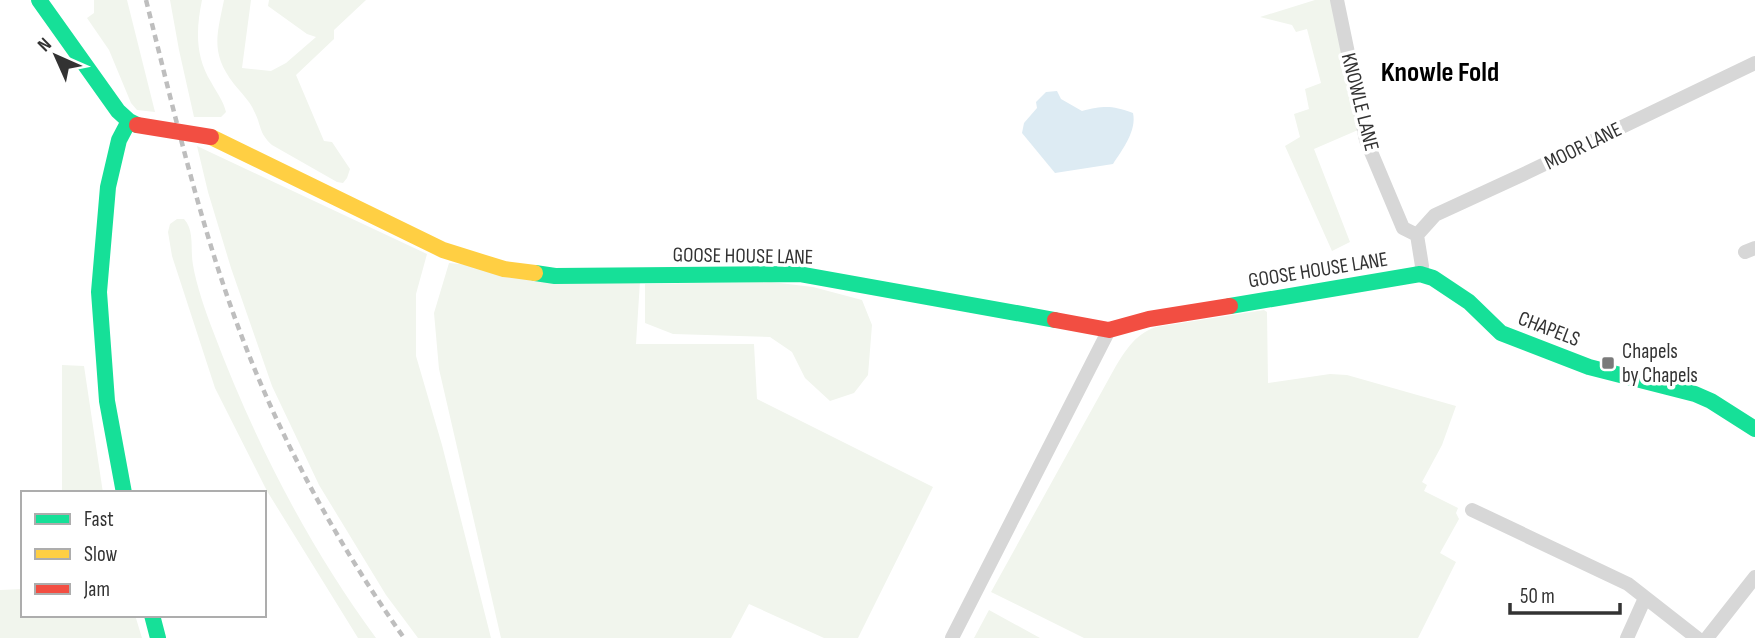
<svg xmlns="http://www.w3.org/2000/svg" width="1755" height="638" font-family="'Sofia Sans Condensed',sans-serif">
  <style>
    .green { fill: #f1f5ed }
    .water { fill: #ddebf3 }
    .lines { fill: none; stroke-linecap: round; stroke-linejoin: round }
    .street { stroke: #d7d7d7; stroke-width: 14 }
    .fast { stroke: #16e098; stroke-width: 16 }
    .slow { stroke: #ffcf43; stroke-width: 16 }
    .jam { stroke: #f24e42; stroke-width: 16 }
    .rail { stroke: #bebebe; stroke-width: 4.5; stroke-dasharray: 7 5; stroke-linecap: butt }
    .jam-bridge { stroke: #f24e42; stroke-width: 16 }
    .poi-dot { fill: #7a7a7a; stroke: #fff; stroke-width: 2.5 }
    .labels { text-anchor: middle; dominant-baseline: central; stroke-width: 7; stroke-linejoin: round; paint-order: stroke }
    .street-label { font-size: 21px; fill: #333; stroke: #fff }
    .poi-label { font-size: 21px; fill: #333; stroke: #fff; text-anchor: start }
    .district-label { font-size: 28px; font-weight: bold; fill: #000; stroke: #fff }
  </style>
  <rect width="100%" height="100%" fill="#fff"/>
  <!-- green -->
  <path class="green" d="M 94,0 L 127,0 L 155,112 L 137,110 L 131,103 L 109,50 L 87,18 L 94,13 Z
    M 170,0 L 202,0 C 196,29 195,56 211,82 C 217,93 223,100 226,112 L 221,117 L 194,117 L 179,50 Z
    M 224,0 L 251,0 L 242,68 L 271,71 L 286,63 L 316,37 L 307,34 L 268,6 L 269,0 L 366,0 L 334,30 L 334,39 L 296,75 L 324,141 L 332,142 L 350,169 L 347,178 L 343,183 L 337,182 L 272,145 C 258,132 262,126 254,111 C 250,101 241,93 234,84 C 210,53 217,35 224,0 Z
    M 1315,0 L 1332,0 L 1358,130 L 1314,149 L 1350,242 L 1332,251 L 1285,146 L 1300,137 L 1294,114 L 1309,109 L 1305,89 L 1321,83 L 1307,29 L 1296,32 L 1292,25 L 1260,17 Z
    M 197,146 L 427,254 L 416,294 L 416,356 L 442,445 L 491,638 L 418,638 L 386,595 L 319,485 L 272,386 L 231,268 L 208,192 Z
    M 177,219 L 184,219 C 195,231 190,249 193,265 C 196,284 206,313 213,331 C 254,440 307,544 376,638 L 358,638 L 267,491 L 215,388 L 172,256 L 168,232 L 170,224 Z
    M 449,263 L 640,281 L 636,344 L 754,344 L 757,399 L 933,487 L 858,638 L 824,638 L 749,604 L 731,638 L 501,638 L 439,369 L 434,313 Z
    M 771,282 L 813,287 L 862,300 L 872,325 L 868,375 L 854,393 L 830,401 L 805,378 L 792,352 L 770,337 L 673,334 L 645,323 L 645,284 Z
    M 1264,310 L 1267,312 L 1268,383 L 1330,374 L 1347,375 L 1456,406 L 1442,445 L 1422,482 L 1427,485 L 1424,491 L 1458,508 L 1456,513 L 1459,519 L 1440,553 L 1456,562 L 1418,638 L 1084,638 L 991,592 L 1112,373 C 1123,354 1134,334 1156,327 Z
    M 62,365 L 84,366 L 103,493 L 62,493 Z
    M 23,589 L 23,615 L 135,615 L 142,638 L 0,638 L 0,590 Z
    M 989,610 L 1040,638 L 974,638 Z"/>
  <!-- water -->
  <path class="water" d="M 1057,91 L 1061,99 L 1082,111 C 1103,106 1111,105 1133,113 C 1137,131 1122,150 1113,164 L 1055,173 L 1022,133 L 1024,123 L 1037,108 L 1036,102 L 1046,92 Z"/>
  <g class="lines">
    <!-- street -->
    <path class="street" d="M 1337,0 L 1366,140 L 1403,228 L 1417,235 L 1422,266 L 1420,274
      M 1417,235 L 1435,215 L 1526,173 L 1755,63
      M 1745,252 L 1755,248
      M 1472,510 L 1628,584 L 1697,638
      M 952,638 L 1109,330
      M 1627,638 L 1645,598
      M 1707,638 L 1755,577"/>
    <!-- fast -->
    <path class="fast" d="M 39,0 L 118,111 L 129,121 L 137,125
      M 535,273 L 555,276 L 799,274 L 1055,320
      M 1230,306 L 1420,274 L 1433,278 L 1469,302 L 1501,333 L 1589,367 L 1695,394 L 1711,401 L 1755,429
      M 124,493 L 107,401 L 99,292 L 108,187 L 119,140 L 129,121
      M 152,615 L 158,638"/>
    <!-- slow -->
    <path class="slow" d="M 211,137 L 443,250 L 504,269 L 535,273"/>
    <!-- jam -->
    <path class="jam" d="M 1055,320 L 1109,330 L 1149,319 L 1230,306"/>
    <!-- rail -->
    <path class="rail" d="M 146,0 C 173,107 198,217 236,321 C 277,434 335,540 404,638"/>
    <!-- jam-bridge -->
    <path class="jam-bridge" d="M 137,125 L 211,137"/>
  </g>
  <!-- markers -->
  <rect class="poi-dot" x="1601" y="356" width="14" height="14" rx="3.5"/>
  <g class="labels">
    <!-- street labels -->
    <g class="street-label">
      <text transform="translate(1360 102) rotate(76)">KNOWLE LANE</text>
      <text transform="translate(1583 146) rotate(-26)">MOOR LANE</text>
      <text transform="translate(743 256) rotate(1)">GOOSE HOUSE LANE</text>
      <text transform="translate(1318 270) rotate(-9)">GOOSE HOUSE LANE</text>
      <text transform="translate(1549 329) rotate(21)">CHAPELS</text>
    </g>
    <!-- poi labels -->
    <g class="poi-label">
      <text x="1622" y="351">Chapels<tspan x="1622" dy="24">by Chapels</tspan></text>
    </g>
    <!-- district labels -->
    <g class="district-label">
      <text x="1440" y="72">Knowle Fold</text>
    </g>
  </g>
  <!-- legend -->
  <rect x="21" y="491" width="245" height="126" fill="#ffffff" stroke="#adadad" stroke-width="2"/>
  <rect x="35" y="514" width="35" height="10" fill="#16e098" stroke="#adadad" stroke-width="2"/>
  <text x="84" y="526" font-size="21" fill="#333333">Fast</text>
  <rect x="35" y="549" width="35" height="10" fill="#ffcf43" stroke="#adadad" stroke-width="2"/>
  <text x="84" y="561" font-size="21" fill="#333333">Slow</text>
  <rect x="35" y="584" width="35" height="10" fill="#f24e42" stroke="#adadad" stroke-width="2"/>
  <text x="84" y="596" font-size="21" fill="#333333">Jam</text>
  <!-- north arrow -->
  <g transform="translate(56 56) rotate(315)" stroke="#ffffff" stroke-width="5" paint-order="stroke">
  <path d="M0-5L12 26L0 18L-12 26Z" fill="#333333"/>
  <text y="-10" font-size="19" font-weight="bold" text-anchor="middle" fill="#333333">N</text>
  </g>
  <!-- scale -->
  <path d="M1510 603v10h110v-10" fill="none" stroke="#333333" stroke-width="3.5"/>
  <text x="1520" y="603" font-size="21" fill="#333333" stroke="#ffffff" stroke-width="5" paint-order="stroke">50 m</text>
</svg>
